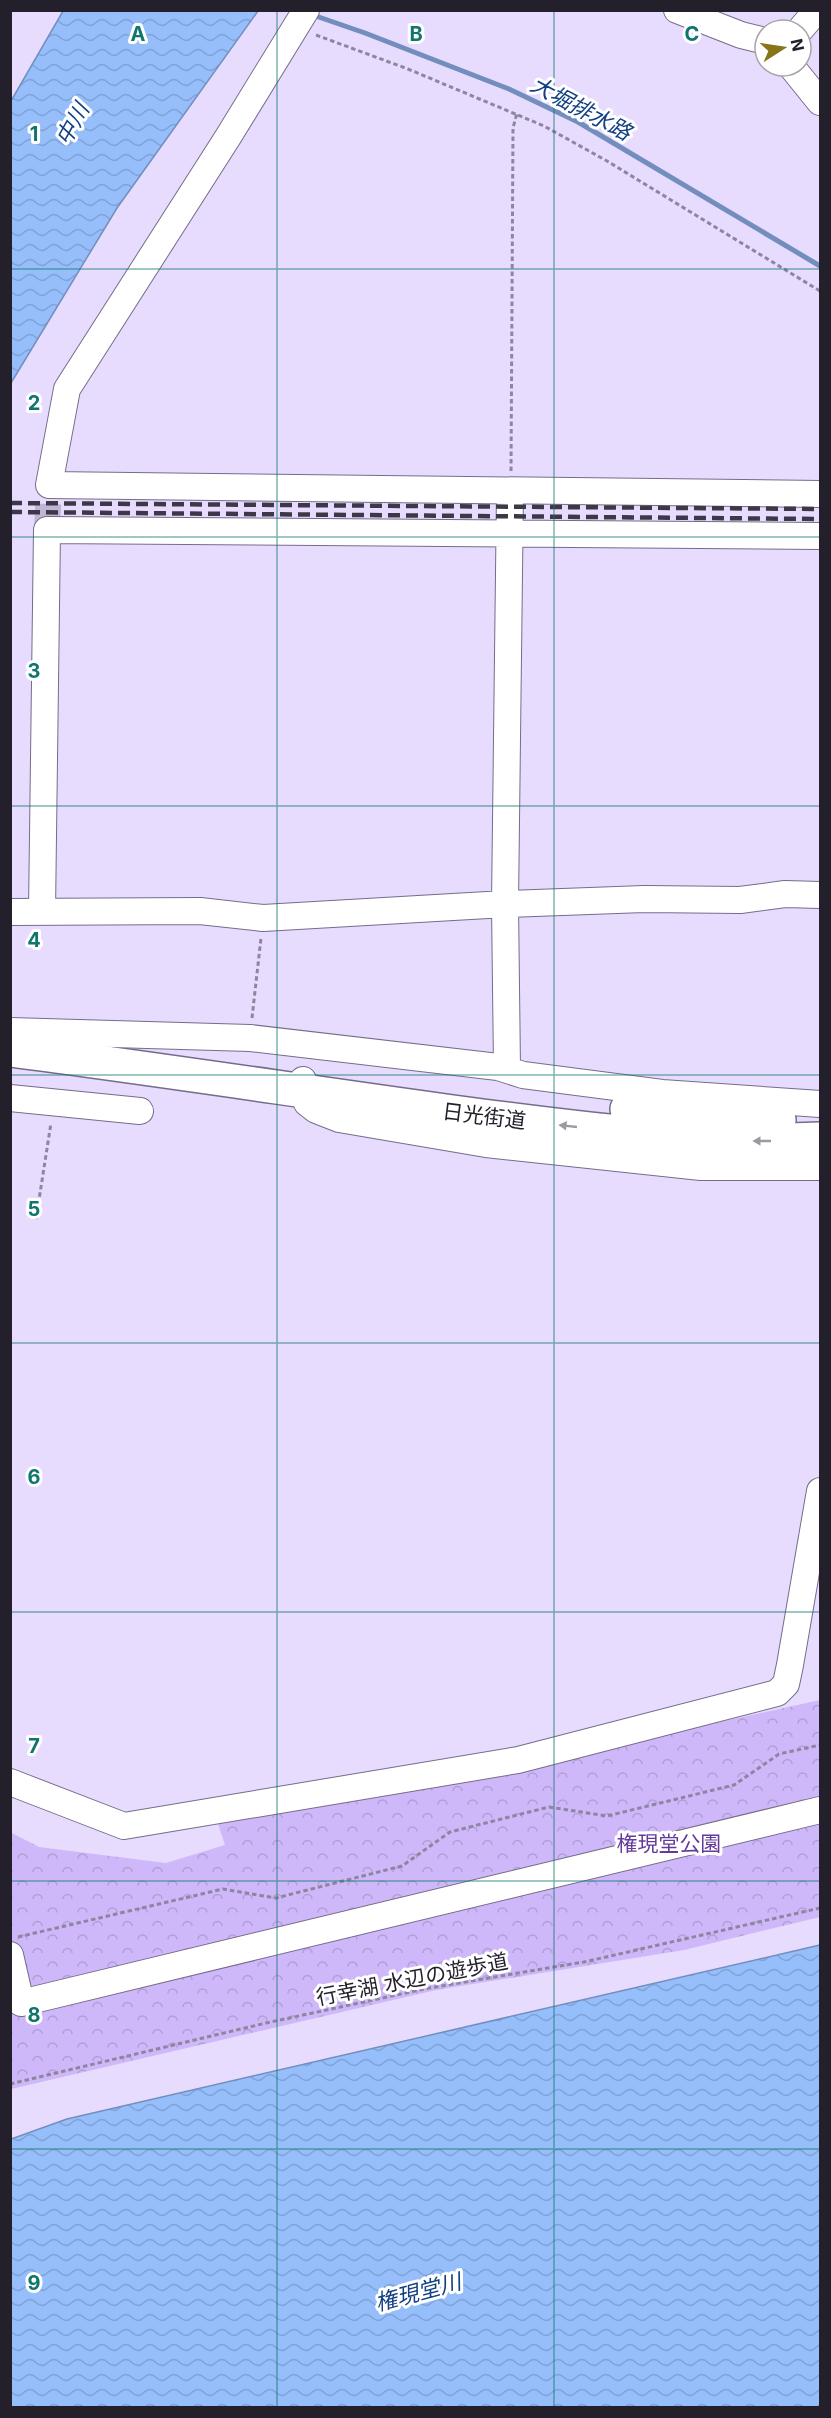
<svg xmlns="http://www.w3.org/2000/svg" width="831" height="2418" font-family="Inter,'Noto Sans JP',sans-serif">
  <style>
    .park { fill: url(#park-crowns) }
    .water { fill: url(#water-waves); stroke: #738ebd; stroke-width: 1.5 }
    .lines { fill: none; stroke-linecap: round; stroke-linejoin: round }
    .stream { stroke: #738ebd; stroke-width: 5 }
    .minor-tunnel { stroke: #c0b6d4; stroke-width: 26; stroke-dasharray: 26 13; stroke-linecap: butt }
    .minor-casing { stroke: #766c8a; stroke-width: 28 }
    .highway-casing { stroke: #766c8a; stroke-width: 36 }
    .path { stroke: #8e869e; stroke-width: 3; stroke-dasharray: 4.5 3; stroke-linecap: butt }
    .minor { stroke: #fff; stroke-width: 26 }
    .highway { stroke: #fff; stroke-width: 33 }
    .rail { stroke: #3d3847; stroke-width: 4.5; stroke-dasharray: 12 6; stroke-linecap: butt }
    .oneway { fill: #9c9aa0 }
    .grid { fill: none; stroke: #0f766e; stroke-width: 1.5; stroke-opacity: 0.55 }
    .labels { text-anchor: middle; dominant-baseline: central; stroke-width: 6; stroke-linejoin: round; paint-order: stroke }
    .street-label { font-size: 21px; fill: #231f2b; stroke: #fff }
    .park-label { font-size: 21px; fill: #643a9c; stroke: #fff }
    .water-label { font-size: 22px; font-style: italic; fill: #124083; stroke: #fff }
    .grid-label { font-size: 20px; text-anchor: middle; font-weight: bold; fill: #0f766e; stroke: #fff; stroke-width: 6; stroke-linejoin: round; paint-order: stroke }
  </style>
  <defs>
    <pattern id="park-crowns" width="20" height="18" patternUnits="userSpaceOnUse" patternTransform="scale(1.5)"><rect width="20" height="18" fill="#ceb8fa"/><path d="M2 6a3 3 0 1 1 6 0M12 15a3 3 0 1 1 6 0" fill="none" stroke="#b19ed6"/></pattern>
    <pattern id="water-waves" width="16" height="10" patternUnits="userSpaceOnUse" patternTransform="scale(1.5)"><rect width="16" height="10" fill="#95befb"/><path d="M0 5q4-4 8 0t8 0" fill="none" stroke="#80a3d7"/></pattern>
  </defs>
  <rect width="100%" height="100%" fill="#e7dcfe"/>
  <!-- park -->
  <path class="park" d="M 820,1700 L 820,1917 L 684,1950 L 436,1990 L 11,2089 L 10,1832 L 39,1847 L 166,1863 L 225,1845 L 217,1821 L 515,1767 Z"/>
  <!-- water -->
  <path class="water" d="M 63,11 L 258,11 L 117,208 L 11,383 L 11,101 Z
    M 820,1945 L 820,2407 L 11,2407 L 11,2139 L 67,2119 Z"/>
  <g class="lines">
    <!-- stream -->
    <path class="stream" d="M 310,14 L 365,33 L 509,89 L 578,122 L 820,266"/>
    <!-- minor-tunnel -->
    <path class="minor-tunnel" d="M 47,530 L 49,485"/>
    <defs>
      <path id="minor" d="M 306,10 L 228,137 L 67,389 L 49,485 L 820,494
        M 677,10 L 741,35 L 765,41
        M 800,30 L 817,10
        M 791,66 L 820,102
        M 10,912 L 200,911 L 263,918 L 505,904 L 644,899 L 740,900 L 785,894 L 820,895
        M 42,912 L 47,530 L 820,536
        M 10,1031 L 250,1038 L 498,1067 L 523,1075 L 662,1093 L 820,1104
        M 507,1069 L 505,904 L 510,491
        M 303,1080 L 302,1092 L 307,1103 L 316,1110 L 339,1119 L 486,1144 L 701,1167 L 820,1167
        M 10,1098 L 140,1111
        M 10,1782 L 124,1826 L 518,1760 L 777,1693 L 786,1684 L 790,1665 L 820,1491
        M 10,1955 L 21,2003 L 820,1810"/>
      <path id="highway" d="M 10,1050 C 156,1069 301,1091 446,1111 C 570,1128 695,1144 820,1139
        M 627,1109 L 779,1120"/>
    </defs>
    <!-- minor casing -->
    <use href="#minor" class="minor-casing"/>
    <!-- highway casing -->
    <use href="#highway" class="highway-casing"/>
    <!-- path -->
    <path class="path" d="M 316,35 L 408,69 L 544,126 L 607,161 L 820,291
      M 511,471 L 513,128 L 517,113
      M 252,1018 L 261,938
      M 36,1219 L 51,1123
      M 18,1937 L 223,1889 L 276,1898 L 402,1866 L 450,1832 L 549,1807 L 607,1816 L 734,1785 L 779,1754 L 820,1745
      M 10,2084 L 266,2023 L 429,1988 L 584,1962 L 820,1908"/>
    <!-- minor -->
    <use href="#minor" class="minor"/>
    <!-- highway -->
    <use href="#highway" class="highway"/>
    <!-- rail -->
    <path class="rail" d="M 10,503 L 820,509
      M 10,512 L 820,519"/>
  </g>
  <!-- one-way arrows -->
  <defs><path id="oneway-solid" d="M-6-.8H1V-3.2L6.5 0L1 3.2V.8H-6Z" transform="scale(1.5)"/></defs>
  <g class="oneway">
    <use href="#oneway-solid" transform="translate(568 1126) rotate(-174)"/>
    <use href="#oneway-solid" transform="translate(762 1141) rotate(180)"/>
  </g>
  <!-- grid -->
  <path class="grid" d="M 277,10 L 277,2408M 554,10 L 554,2408M 10,269 L 820,269M 10,537 L 820,537M 10,806 L 820,806M 10,1075 L 820,1075M 10,1343 L 820,1343M 10,1612 L 820,1612M 10,1881 L 820,1881M 10,2149 L 820,2149"/>
  <g class="labels">
    <!-- street labels -->
    <g class="street-label">
      <text transform="translate(484 1116) rotate(7)">日光街道</text>
      <text transform="translate(412 1979) rotate(-11)">行幸湖 水辺の遊歩道</text>
    </g>
    <!-- park labels -->
    <g class="park-label">
      <text x="669" y="1843">権現堂公園</text>
    </g>
    <!-- water labels -->
    <g class="water-label">
      <text transform="translate(581 108) rotate(28)">大堀排水路</text>
      <text transform="translate(72 124) rotate(-61)">中川</text>
      <text transform="translate(418 2292) rotate(-15)">権現堂川</text>
    </g>
  </g>
  <g class="grid-label">
    <text x="138" y="41">A</text>
    <text x="416" y="41">B</text>
    <text x="692" y="41">C</text>
    <text x="34" y="141">1</text>
    <text x="34" y="410">2</text>
    <text x="34" y="678">3</text>
    <text x="34" y="947">4</text>
    <text x="34" y="1216">5</text>
    <text x="34" y="1484">6</text>
    <text x="34" y="1753">7</text>
    <text x="34" y="2022">8</text>
    <text x="34" y="2290">9</text>
  </g>
  <!-- border -->
  <rect width="831" height="2418" fill="none" stroke="#231f2b" stroke-width="24"/>
  <!-- north arrow -->
  <g transform="translate(783 48) rotate(78)"><circle r="28" fill="#ffffff" stroke="#a7a5aa" stroke-width="1.5"/>
  <path d="M0-4.5L10 22L0 15L-10 22Z" fill="#887517"/>
  <text y="-9" font-size="16" font-weight="bold" text-anchor="middle" fill="#231f2b">N</text>
  </g>
</svg>
